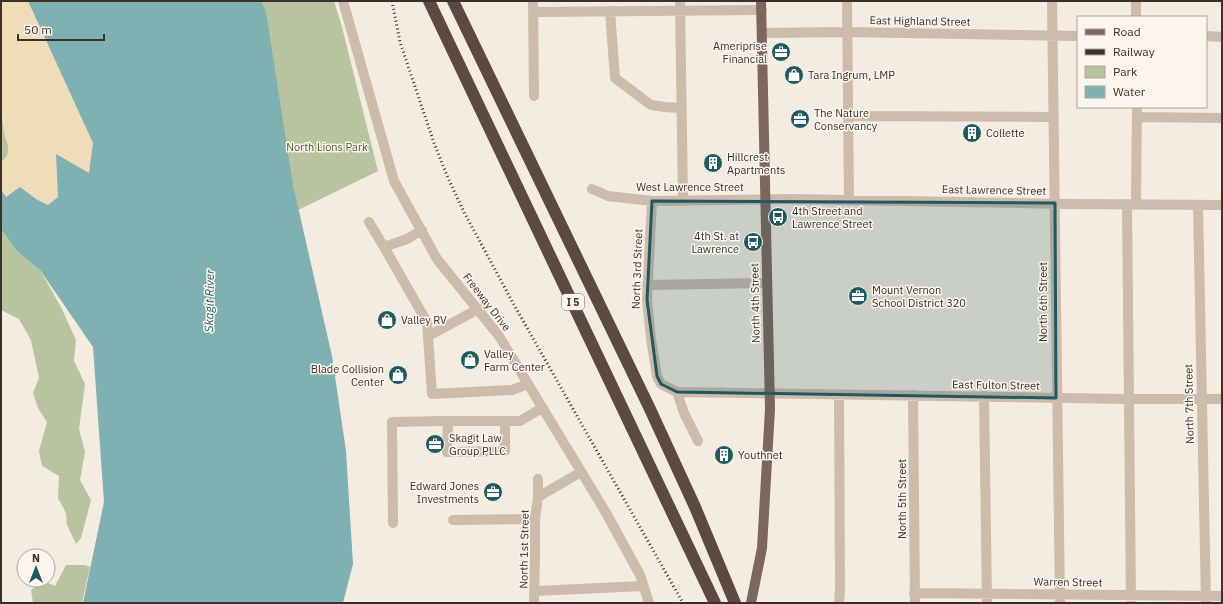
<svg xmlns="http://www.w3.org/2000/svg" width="1223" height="604" font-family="'IBM Plex Sans',sans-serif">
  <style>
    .green { fill: #b8c4a0 }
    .sand { fill: #efdcb8 }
    .water { fill: #7fb0b2 }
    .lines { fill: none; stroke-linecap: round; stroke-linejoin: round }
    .minor { stroke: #cdbbac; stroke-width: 10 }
    .major { stroke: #7d675c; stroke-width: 10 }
    .highway { stroke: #5c4a42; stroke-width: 12 }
    .rail { stroke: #3b302b; stroke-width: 3; stroke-dasharray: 1 3; stroke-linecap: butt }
    .marked { fill: #1f5a5e; fill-opacity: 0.2; stroke: #1f5a5e; stroke-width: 3; stroke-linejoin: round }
    .labels { text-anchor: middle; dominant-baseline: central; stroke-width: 3; stroke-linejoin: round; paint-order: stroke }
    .shield { fill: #fbf5ee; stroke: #756b66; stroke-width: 1 }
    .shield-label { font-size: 10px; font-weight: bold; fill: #3b302b }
    .street-label { font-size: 11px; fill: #3b302b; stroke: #fbf5ee }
    .poi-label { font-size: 11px; fill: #3b302b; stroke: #fbf5ee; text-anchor: start }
    .park-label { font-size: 11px; fill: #4a5a2e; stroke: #fbf5ee }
    .water-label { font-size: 12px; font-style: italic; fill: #1f5a5e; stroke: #fbf5ee }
  </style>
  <rect width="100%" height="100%" fill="#f4ebe1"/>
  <!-- green -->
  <path class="green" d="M 254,1 L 334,1 L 342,27 L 378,171 L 294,212 Z
    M 1,113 C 3,119 3,126 4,132 C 7,145 14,151 2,162 Z
    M 1,229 L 17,251 L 40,270 L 61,307 L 76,340 L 74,361 L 85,384 L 79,429 L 85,452 L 80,480 L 91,500 L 81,538 L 76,544 L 67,525 L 66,513 L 58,498 L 59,476 L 42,466 L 39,451 L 47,422 L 38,408 L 33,393 L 39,378 L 31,340 L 19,319 L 1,310 Z
    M 66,565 L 85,565 L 90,567 L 82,603 L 33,603 L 31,590 L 43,581 L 55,586 Z"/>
  <!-- sand -->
  <path class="sand" d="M 1,1 L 28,1 L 93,143 L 89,173 L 56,154 L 58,197 L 48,205 L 36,199 L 20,187 L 6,197 L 1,190 L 1,162 L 7,157 L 9,144 L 4,132 L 4,120 L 1,113 Z"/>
  <!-- water -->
  <path class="water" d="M 28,1 L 261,1 L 266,12 L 293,185 L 332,356 L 346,451 L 353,564 L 343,603 L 83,603 L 104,502 L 93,347 L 40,270 L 17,251 L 1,229 L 1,190 L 6,197 L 20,187 L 36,199 L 48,205 L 58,197 L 56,154 L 89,173 L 93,143 Z"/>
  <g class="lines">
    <!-- minor -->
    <path class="minor" d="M 343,1 L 394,181 L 437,259 L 499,336 L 605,511 L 640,575 L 649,603
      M 533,1 L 534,96
      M 680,1 L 683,200
      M 847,1 L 849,200
      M 1052,1 L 1060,603
      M 610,11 L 615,78 L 651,105 L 665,107 L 681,108
      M 533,12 L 762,10
      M 1136,17 L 1136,1
      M 762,33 L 847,32 L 1078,36
      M 1206,36 L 1222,37
      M 848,116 L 1053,117
      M 1137,117 L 1222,118
      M 592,189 L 608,196 L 652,201 L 790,199 L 1067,204 L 1222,205
      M 652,201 L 647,300 L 651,339 L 657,376 L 661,384 L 677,392 L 1128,399 L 1222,399
      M 1127,204 L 1131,603
      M 1136,204 L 1137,107
      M 1198,205 L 1206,603
      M 369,222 L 384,247 L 407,239 L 422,230
      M 384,247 L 427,322 L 432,394 L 512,390 L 528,384
      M 647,285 L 767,283
      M 428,336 L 471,313 L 477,308
      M 677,392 L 684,413 L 698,441
      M 913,395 L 915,603
      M 984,396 L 987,603
      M 448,421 L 447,452 L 505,451 L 505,422
      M 538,497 L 581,472
      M 453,520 L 535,519
      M 393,523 L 392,422 L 442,421 L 520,421 L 542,408
      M 535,591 L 643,586
      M 914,593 L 1222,596
      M 534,603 L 535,555 L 535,519 L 538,497 L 538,479
      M 839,603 L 840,589 L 839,394"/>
    <!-- major -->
    <path class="major" d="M 751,603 L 762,548 L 770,409 L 761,1"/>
    <!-- highway -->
    <path class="highway" d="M 429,1 L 715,603
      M 453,1 L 650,409 L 695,507 L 735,603"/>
    <!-- rail -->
    <path class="rail" d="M 392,1 L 400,42 L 434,143 L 448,178 L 464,212 L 513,303 L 683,603"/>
  </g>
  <!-- marked area -->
  <path class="marked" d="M 652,201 L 1055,203 L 1056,398 L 677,392 L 661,384 L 657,376 L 647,300 Z"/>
  <!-- icons -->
  <defs>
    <symbol id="office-disc" viewBox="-11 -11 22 22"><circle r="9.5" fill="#1f5a5e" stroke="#fbf5ee"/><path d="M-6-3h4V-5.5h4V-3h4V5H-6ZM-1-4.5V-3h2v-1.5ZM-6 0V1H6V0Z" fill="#fff"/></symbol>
    <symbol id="shop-disc" viewBox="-11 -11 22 22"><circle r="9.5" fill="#1f5a5e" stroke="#fbf5ee"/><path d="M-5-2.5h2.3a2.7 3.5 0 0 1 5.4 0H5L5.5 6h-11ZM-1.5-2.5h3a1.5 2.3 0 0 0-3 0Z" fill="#fff"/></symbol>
    <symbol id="building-disc" viewBox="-11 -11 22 22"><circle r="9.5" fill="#1f5a5e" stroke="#fbf5ee"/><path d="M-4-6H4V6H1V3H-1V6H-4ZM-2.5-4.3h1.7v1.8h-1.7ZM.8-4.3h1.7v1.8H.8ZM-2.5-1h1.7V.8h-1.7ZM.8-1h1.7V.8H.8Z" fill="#fff"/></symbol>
    <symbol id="bus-disc" viewBox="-11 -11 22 22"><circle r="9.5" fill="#1f5a5e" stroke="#fbf5ee"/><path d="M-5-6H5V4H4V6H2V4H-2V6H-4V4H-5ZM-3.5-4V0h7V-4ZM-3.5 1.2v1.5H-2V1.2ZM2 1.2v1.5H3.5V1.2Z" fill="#fff"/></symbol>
  </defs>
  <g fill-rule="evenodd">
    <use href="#office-disc" x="770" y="41" width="22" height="22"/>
    <use href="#shop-disc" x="783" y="64" width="22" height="22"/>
    <use href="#office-disc" x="789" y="108" width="22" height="22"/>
    <use href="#building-disc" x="961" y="122" width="22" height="22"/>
    <use href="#building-disc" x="702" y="152" width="22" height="22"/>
    <use href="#bus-disc" x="767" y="206" width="22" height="22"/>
    <use href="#bus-disc" x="742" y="231" width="22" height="22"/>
    <use href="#office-disc" x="847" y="285" width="22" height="22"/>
    <use href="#shop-disc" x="376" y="309" width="22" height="22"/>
    <use href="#shop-disc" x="459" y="349" width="22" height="22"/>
    <use href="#shop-disc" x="387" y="364" width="22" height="22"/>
    <use href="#office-disc" x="424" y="433" width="22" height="22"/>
    <use href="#building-disc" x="713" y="444" width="22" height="22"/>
    <use href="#office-disc" x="482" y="481" width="22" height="22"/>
  </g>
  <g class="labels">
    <!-- shield labels -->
    <rect class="shield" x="562" y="294" width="22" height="16" rx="3"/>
    <g class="shield-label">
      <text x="573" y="302">I 5</text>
    </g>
    <!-- street labels -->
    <g class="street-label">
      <text transform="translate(920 21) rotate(1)">East Highland Street</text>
      <text x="690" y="187">West Lawrence Street</text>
      <text transform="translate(994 190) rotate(1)">East Lawrence Street</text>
      <text transform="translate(637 269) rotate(-88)">North 3rd Street</text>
      <text transform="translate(487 302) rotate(52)">Freeway Drive</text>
      <text transform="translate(1043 302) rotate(-90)">North 6th Street</text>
      <text transform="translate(755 303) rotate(-91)">North 4th Street</text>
      <text transform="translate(996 385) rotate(1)">East Fulton Street</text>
      <text transform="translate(1189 404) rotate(-91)">North 7th Street</text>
      <text transform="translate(902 499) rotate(-90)">North 5th Street</text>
      <text transform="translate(524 549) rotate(-89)">North 1st Street</text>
      <text transform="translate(1068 582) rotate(1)">Warren Street</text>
    </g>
    <!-- poi labels -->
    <g class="poi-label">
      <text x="767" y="46" text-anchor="end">Ameriprise<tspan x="767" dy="13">Financial</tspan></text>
      <text x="808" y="75">Tara Ingrum, LMP</text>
      <text x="814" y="113">The Nature<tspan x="814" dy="13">Conservancy</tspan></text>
      <text x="986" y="133">Collette</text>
      <text x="727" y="157">Hillcrest<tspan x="727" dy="13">Apartments</tspan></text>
      <text x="792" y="211">4th Street and<tspan x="792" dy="13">Lawrence Street</tspan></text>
      <text x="739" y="236" text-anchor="end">4th St. at<tspan x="739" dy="13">Lawrence</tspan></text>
      <text x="872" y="290">Mount Vernon<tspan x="872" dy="13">School District 320</tspan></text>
      <text x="401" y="320">Valley RV</text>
      <text x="484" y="354">Valley<tspan x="484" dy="13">Farm Center</tspan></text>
      <text x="384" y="369" text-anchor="end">Blade Collision<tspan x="384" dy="13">Center</tspan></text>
      <text x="449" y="438">Skagit Law<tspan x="449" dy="13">Group PLLC</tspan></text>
      <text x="738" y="455">Youthnet</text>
      <text x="479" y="486" text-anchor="end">Edward Jones<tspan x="479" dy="13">Investments</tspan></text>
    </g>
    <!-- park labels -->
    <g class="park-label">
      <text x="327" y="147">North Lions Park</text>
    </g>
    <!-- water labels -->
    <g class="water-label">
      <text transform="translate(209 301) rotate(-89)">Skagit River</text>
    </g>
  </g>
  <!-- border -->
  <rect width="1223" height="604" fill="none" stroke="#3b302b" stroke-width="4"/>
  <!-- legend -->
  <rect x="1077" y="16" width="130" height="92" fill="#fbf5ee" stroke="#aea6a0"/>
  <rect x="1085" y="29" width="20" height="6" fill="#7d675c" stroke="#aea6a0"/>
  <text x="1113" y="36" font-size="12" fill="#3b302b">Road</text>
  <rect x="1085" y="49" width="20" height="6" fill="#3b302b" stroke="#aea6a0"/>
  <text x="1113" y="56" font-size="12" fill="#3b302b">Railway</text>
  <rect x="1085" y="66" width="20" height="12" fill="#b8c4a0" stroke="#aea6a0"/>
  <text x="1113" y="76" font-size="12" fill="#3b302b">Park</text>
  <rect x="1085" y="86" width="20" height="12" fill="#7fb0b2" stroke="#aea6a0"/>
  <text x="1113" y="96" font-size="12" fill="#3b302b">Water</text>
  <!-- north arrow -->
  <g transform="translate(36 568)"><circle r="19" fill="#fbf5ee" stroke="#aea6a0"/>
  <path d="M0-3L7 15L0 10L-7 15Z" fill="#1f5a5e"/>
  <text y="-6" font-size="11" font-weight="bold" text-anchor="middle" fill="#3b302b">N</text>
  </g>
  <!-- scale -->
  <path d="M18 34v6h86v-6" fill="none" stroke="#3b302b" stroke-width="2"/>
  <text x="24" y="34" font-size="12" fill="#3b302b" stroke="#fbf5ee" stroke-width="3" paint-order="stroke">50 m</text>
</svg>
